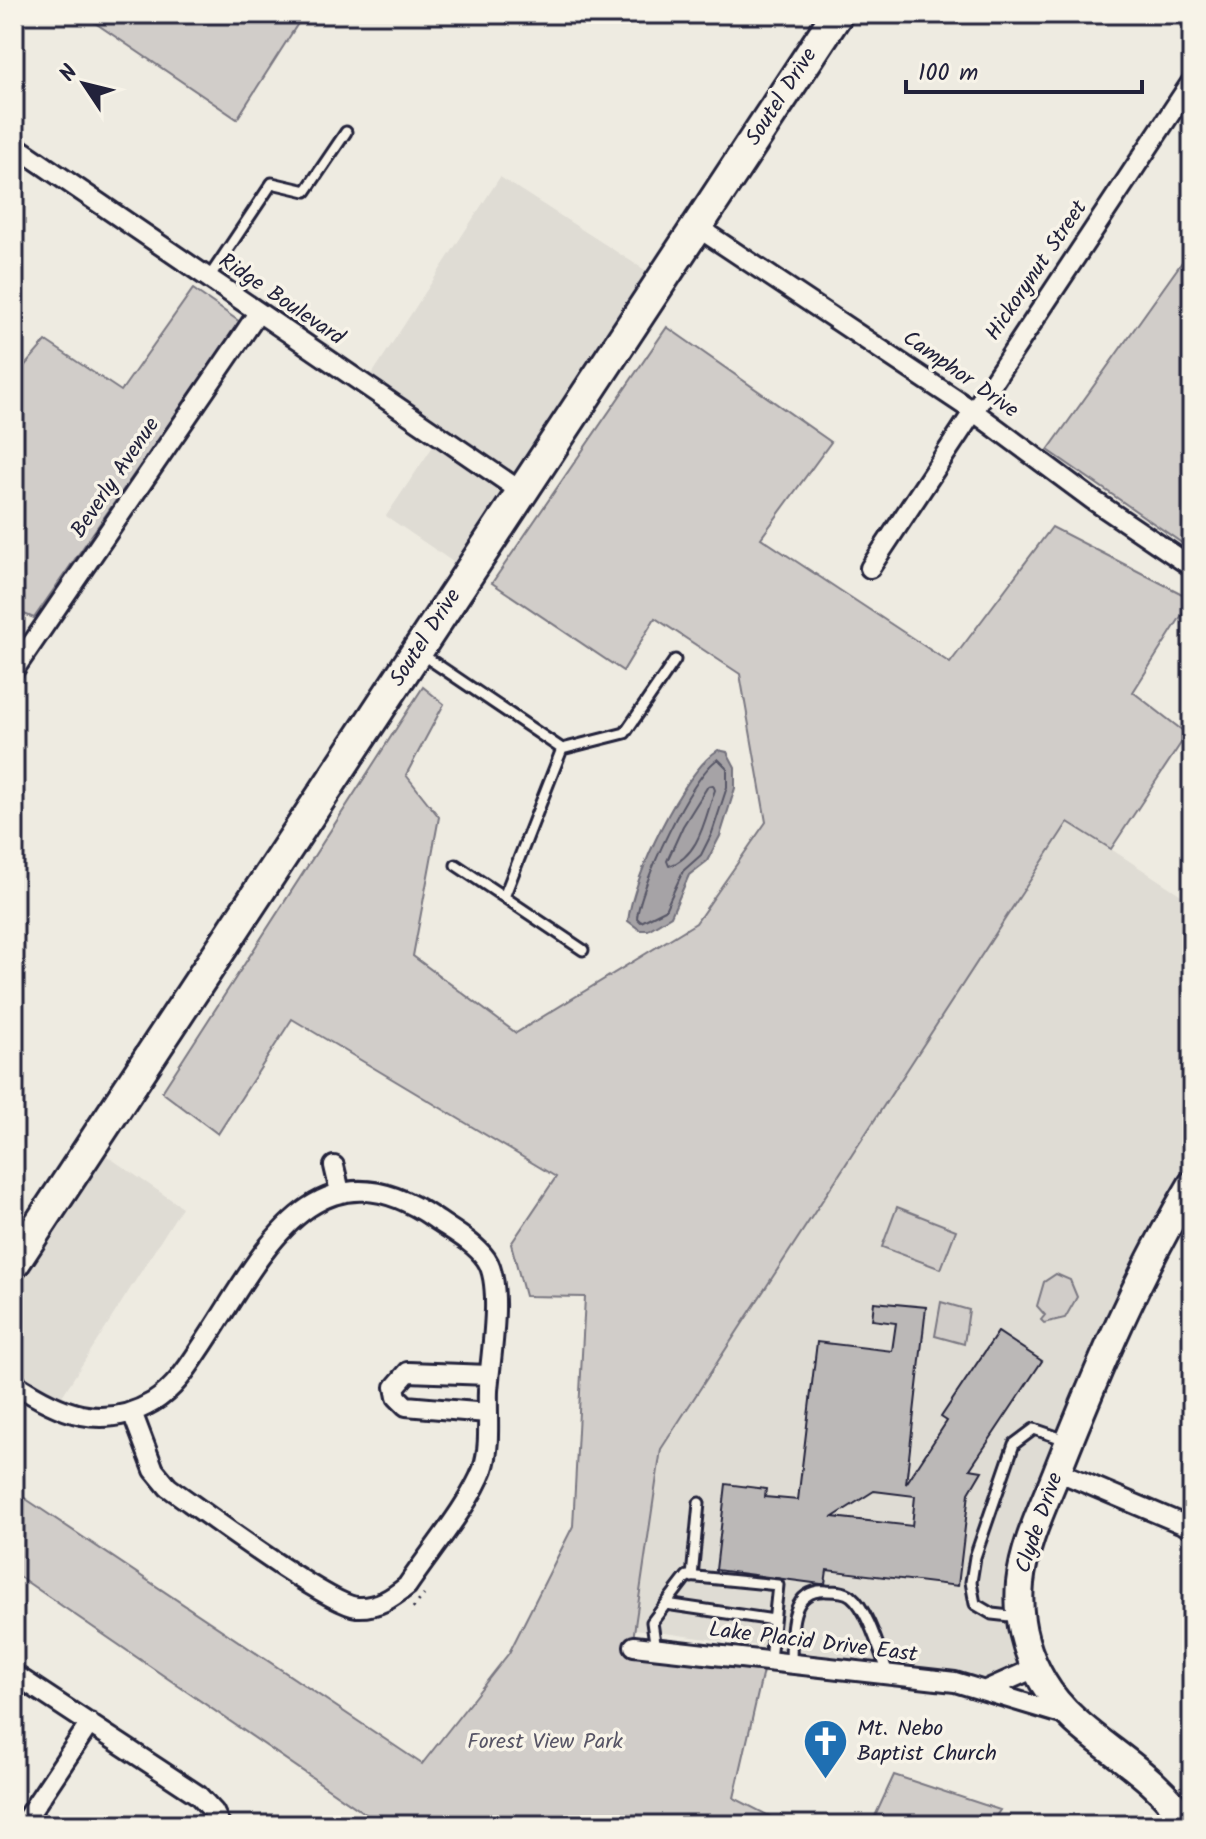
<svg xmlns="http://www.w3.org/2000/svg" width="1206" height="1839" font-family="Kalam,sans-serif">
  <style>
    .built { fill: #dfdcd4 }
    .green { fill: #d1cdc9; stroke: #7a7882; stroke-width: 2 }
    .water { fill: #a6a3a6; stroke: #716f7b; stroke-width: 2 }
    .lines { fill: none; stroke-linecap: round; stroke-linejoin: round }
    .shore { stroke: #575666; stroke-width: 2 }
    .building { fill: #bbb8b7; stroke: #22223b; stroke-width: 2; fill-rule: evenodd }
    .lane-casing { stroke: #22223b; stroke-width: 15 }
    .street-casing { stroke: #22223b; stroke-width: 24 }
    .secondary-casing { stroke: #22223b; stroke-width: 32 }
    .primary-casing { stroke: #22223b; stroke-width: 36 }
    .path { stroke: #22223b; stroke-width: 3; stroke-dasharray: 2 6; stroke-linecap: butt }
    .lane { stroke: #f7f3e8; stroke-width: 9 }
    .street { stroke: #f7f3e8; stroke-width: 18 }
    .secondary { stroke: #f7f3e8; stroke-width: 26 }
    .primary { stroke: #f7f3e8; stroke-width: 30 }
    .labels { text-anchor: middle; dominant-baseline: central; stroke-width: 7; stroke-linejoin: round; paint-order: stroke }
    .street-label { font-size: 22px; fill: #22223b; stroke: #f7f3e8 }
    .poi-label { font-size: 22px; fill: #22223b; stroke: #f7f3e8; text-anchor: start }
    .park-label { font-size: 22px; fill: #575566; stroke: #f7f3e8 }
  </style>
  <rect width="100%" height="100%" fill="#eeebe1"/>
  <filter id="ink" filterUnits="userSpaceOnUse"><feTurbulence type="fractalNoise" baseFrequency=".0125" numOctaves="2"/><feDisplacementMap in="SourceGraphic" scale="16" xChannelSelector="R" yChannelSelector="G"/><feConvolveMatrix kernelMatrix="1 2 1 2 8 2 1 2 1" color-interpolation-filters="sRGB"/></filter>
  <g filter="url(#ink)">
    <!-- built -->
    <path class="built" d="M 500,177 L 648,272 L 456,564 L 386,516 L 444,430 L 369,379 Z
      M 1068,821 L 1192,902 L 1192,1162 L 1151,1232 L 1010,1634 L 1027,1683 L 635,1629 L 661,1449 Z
      M 104,1154 L 182,1207 L 59,1401 L 14,1372 L 14,1291 Z"/>
    <!-- green -->
    <path class="green" d="M 82,14 L 304,14 L 237,119 Z
      M 1192,248 L 1192,550 L 1048,450 Z
      M 193,289 L 240,322 L 34,618 L 14,610 L 14,378 L 46,341 L 121,391 Z
      M 667,327 L 831,442 L 761,538 L 950,663 L 1052,527 L 1192,599 L 1133,692 L 1187,734 L 1111,849 L 1068,822 L 661,1449 L 631,1653 L 763,1671 L 734,1798 L 777,1820 L 776,1825 L 376,1825 L 377,1822 L 14,1573 L 14,1491 L 422,1764 L 509,1653 L 573,1526 L 585,1297 L 525,1296 L 511,1244 L 556,1177 L 292,1019 L 218,1134 L 162,1092 L 423,687 L 444,704 L 406,775 L 439,817 L 413,956 L 516,1033 L 696,923 L 766,822 L 740,674 L 655,618 L 623,671 L 492,583 Z
      M 897,1207 L 956,1230 L 941,1269 L 882,1247 Z
      M 1056,1274 L 1070,1280 L 1077,1297 L 1065,1318 L 1044,1323 L 1041,1320 L 1045,1315 L 1037,1306 L 1044,1282 Z
      M 941,1302 L 969,1310 L 964,1344 L 935,1336 Z
      M 894,1775 L 1000,1810 L 990,1825 L 871,1825 Z"/>
    <!-- water -->
    <path class="water" d="M 718,750 L 727,752 L 735,767 L 735,788 L 720,836 L 707,861 L 689,875 L 671,916 L 648,930 L 640,930 L 628,921 C 633,878 682,773 718,750 Z"/>
    <g class="lines">
      <!-- shore -->
      <path class="shore" d="M 718,759 L 727,768 L 727,787 L 712,833 L 701,855 L 683,871 L 665,910 L 641,922 L 637,918 C 640,886 691,776 718,759 Z
        M 713,785 L 715,790 C 705,817 700,856 669,866 L 667,861 L 683,826 L 708,786 Z"/>
    </g>
    <!-- building -->
    <path class="building" d="M 874,1302 L 926,1307 L 906,1484 L 947,1421 L 941,1417 L 998,1332 L 1042,1361 L 970,1469 L 982,1471 L 969,1493 L 958,1586 L 827,1570 L 825,1584 L 821,1584 L 716,1570 L 726,1484 L 766,1489 L 765,1497 L 798,1500 L 817,1342 L 892,1351 L 896,1323 L 872,1320 ZM 874,1491 L 915,1496 L 912,1526 L 833,1517 Z"/>
    <g class="lines">
      <defs>
        <path id="lane" d="M 208,279 L 272,183 L 306,191 L 346,132
          M 420,653 L 562,749 L 504,897 L 583,950
          M 562,749 L 625,733 L 675,660
          M 456,865 L 504,897
          M 692,1577 L 699,1503
          M 666,1604 L 774,1620
          M 1019,1617 L 992,1614 L 975,1604 L 971,1582 L 975,1557 L 1014,1444 L 1034,1429 L 1066,1440
          M 656,1649 L 652,1622 L 687,1576 L 778,1585 L 770,1660
          M 791,1663 C 792,1636 787,1588 827,1591 C 835,1591 845,1591 851,1596 C 868,1609 881,1656 889,1676"/>
        <path id="street" d="M 14,145 L 522,492
          M 697,227 L 973,411 L 1093,500 L 1192,567
          M 870,568 L 1192,81
          M 14,670 L 258,313
          M 334,1166 L 340,1192
          M 14,1383 C 59,1413 102,1432 153,1402 C 176,1388 190,1364 204,1343 C 261,1257 314,1136 434,1218 C 451,1230 474,1242 486,1259 C 504,1285 490,1359 488,1391 C 487,1415 491,1446 483,1469 C 470,1504 429,1553 407,1586 C 392,1598 378,1608 357,1607 C 327,1604 201,1510 168,1487 L 154,1470 L 132,1412
          M 487,1413 L 406,1406 L 397,1397 L 395,1387 L 408,1372 L 489,1375
          M 1057,1471 L 1192,1528
          M 634,1646 L 955,1682 L 1068,1716
          M 14,1674 L 198,1795 L 214,1812 L 220,1825
          M 986,1690 L 1035,1668
          M 22,1825 L 90,1723"/>
        <path id="secondary" d="M 1188,1825 C 1149,1762 1077,1740 1043,1682 C 1025,1652 1017,1617 1020,1583 C 1024,1544 1044,1505 1058,1469 C 1097,1371 1138,1274 1192,1184"/>
        <path id="primary" d="M 14,1263 L 837,14"/>
      </defs>
      <!-- lane casing -->
      <use href="#lane" class="lane-casing"/>
      <!-- street casing -->
      <use href="#street" class="street-casing"/>
      <!-- secondary casing -->
      <use href="#secondary" class="secondary-casing"/>
      <!-- primary casing -->
      <use href="#primary" class="primary-casing"/>
      <!-- path -->
      <path class="path" d="M 413,1608 L 424,1595"/>
      <!-- lane -->
      <use href="#lane" class="lane"/>
      <!-- street -->
      <use href="#street" class="street"/>
      <!-- secondary -->
      <use href="#secondary" class="secondary"/>
      <!-- primary -->
      <use href="#primary" class="primary"/>
    </g>
  </g>
  <!-- icons -->
  <defs>
    <symbol id="church-pin" viewBox="-11 -11 22 30"><path d="M0 17L-7.5 6A9.5 9.5 0 1 1 7.5 6Z" fill="#1f6fb2" stroke="#f7f3e8"/><path d="M-1.2-6h2.4v3.5h3.3v2.4h-3.3V6h-2.4V-.1h-3.3v-2.4h3.3Z" fill="#fff"/></symbol>
  </defs>
  <g fill-rule="evenodd">
    <use href="#church-pin" x="800" y="1716" width="51" height="69"/>
  </g>
  <g class="labels">
    <!-- street labels -->
    <g class="street-label">
      <text transform="translate(782 97) rotate(-57)">Soutel Drive</text>
      <text transform="translate(1037 271) rotate(-56)">Hickorynut Street</text>
      <text transform="translate(281 300) rotate(34)">Ridge Boulevard</text>
      <text transform="translate(960 375) rotate(35)">Camphor Drive</text>
      <text transform="translate(116 478) rotate(-56)">Beverly Avenue</text>
      <text transform="translate(426 638) rotate(-57)">Soutel Drive</text>
      <text transform="translate(1040 1523) rotate(-71)">Clyde Drive</text>
      <text transform="translate(813 1643) rotate(7)">Lake Placid Drive East</text>
    </g>
    <!-- poi labels -->
    <g class="poi-label">
      <text x="857" y="1729">Mt. Nebo<tspan x="857" dy="25">Baptist Church</tspan></text>
    </g>
    <!-- park labels -->
    <g class="park-label">
      <text x="545" y="1742">Forest View Park</text>
    </g>
  </g>
  <!-- margin -->
  <rect width="1206" height="1839" fill="none" stroke="#f7f3e8" stroke-width="48"/>
  <rect x="24" y="24" width="1158" height="1791" fill="none" stroke="#22223b" stroke-width="3" filter="url(#ink)"/>
  <!-- north arrow -->
  <g transform="translate(84 84) rotate(305)" stroke="#f7f3e8" stroke-width="6" paint-order="stroke">
  <path d="M0-6L14 30L0 20L-14 30Z" fill="#22223b"/>
  <text y="-12" font-size="22" font-weight="bold" text-anchor="middle" fill="#22223b">N</text>
  </g>
  <!-- scale -->
  <path d="M906 80v12h236v-12" fill="none" stroke="#22223b" stroke-width="4"/>
  <text x="918" y="80" font-size="24" fill="#22223b" stroke="#f7f3e8" stroke-width="6" paint-order="stroke">100 m</text>
</svg>
